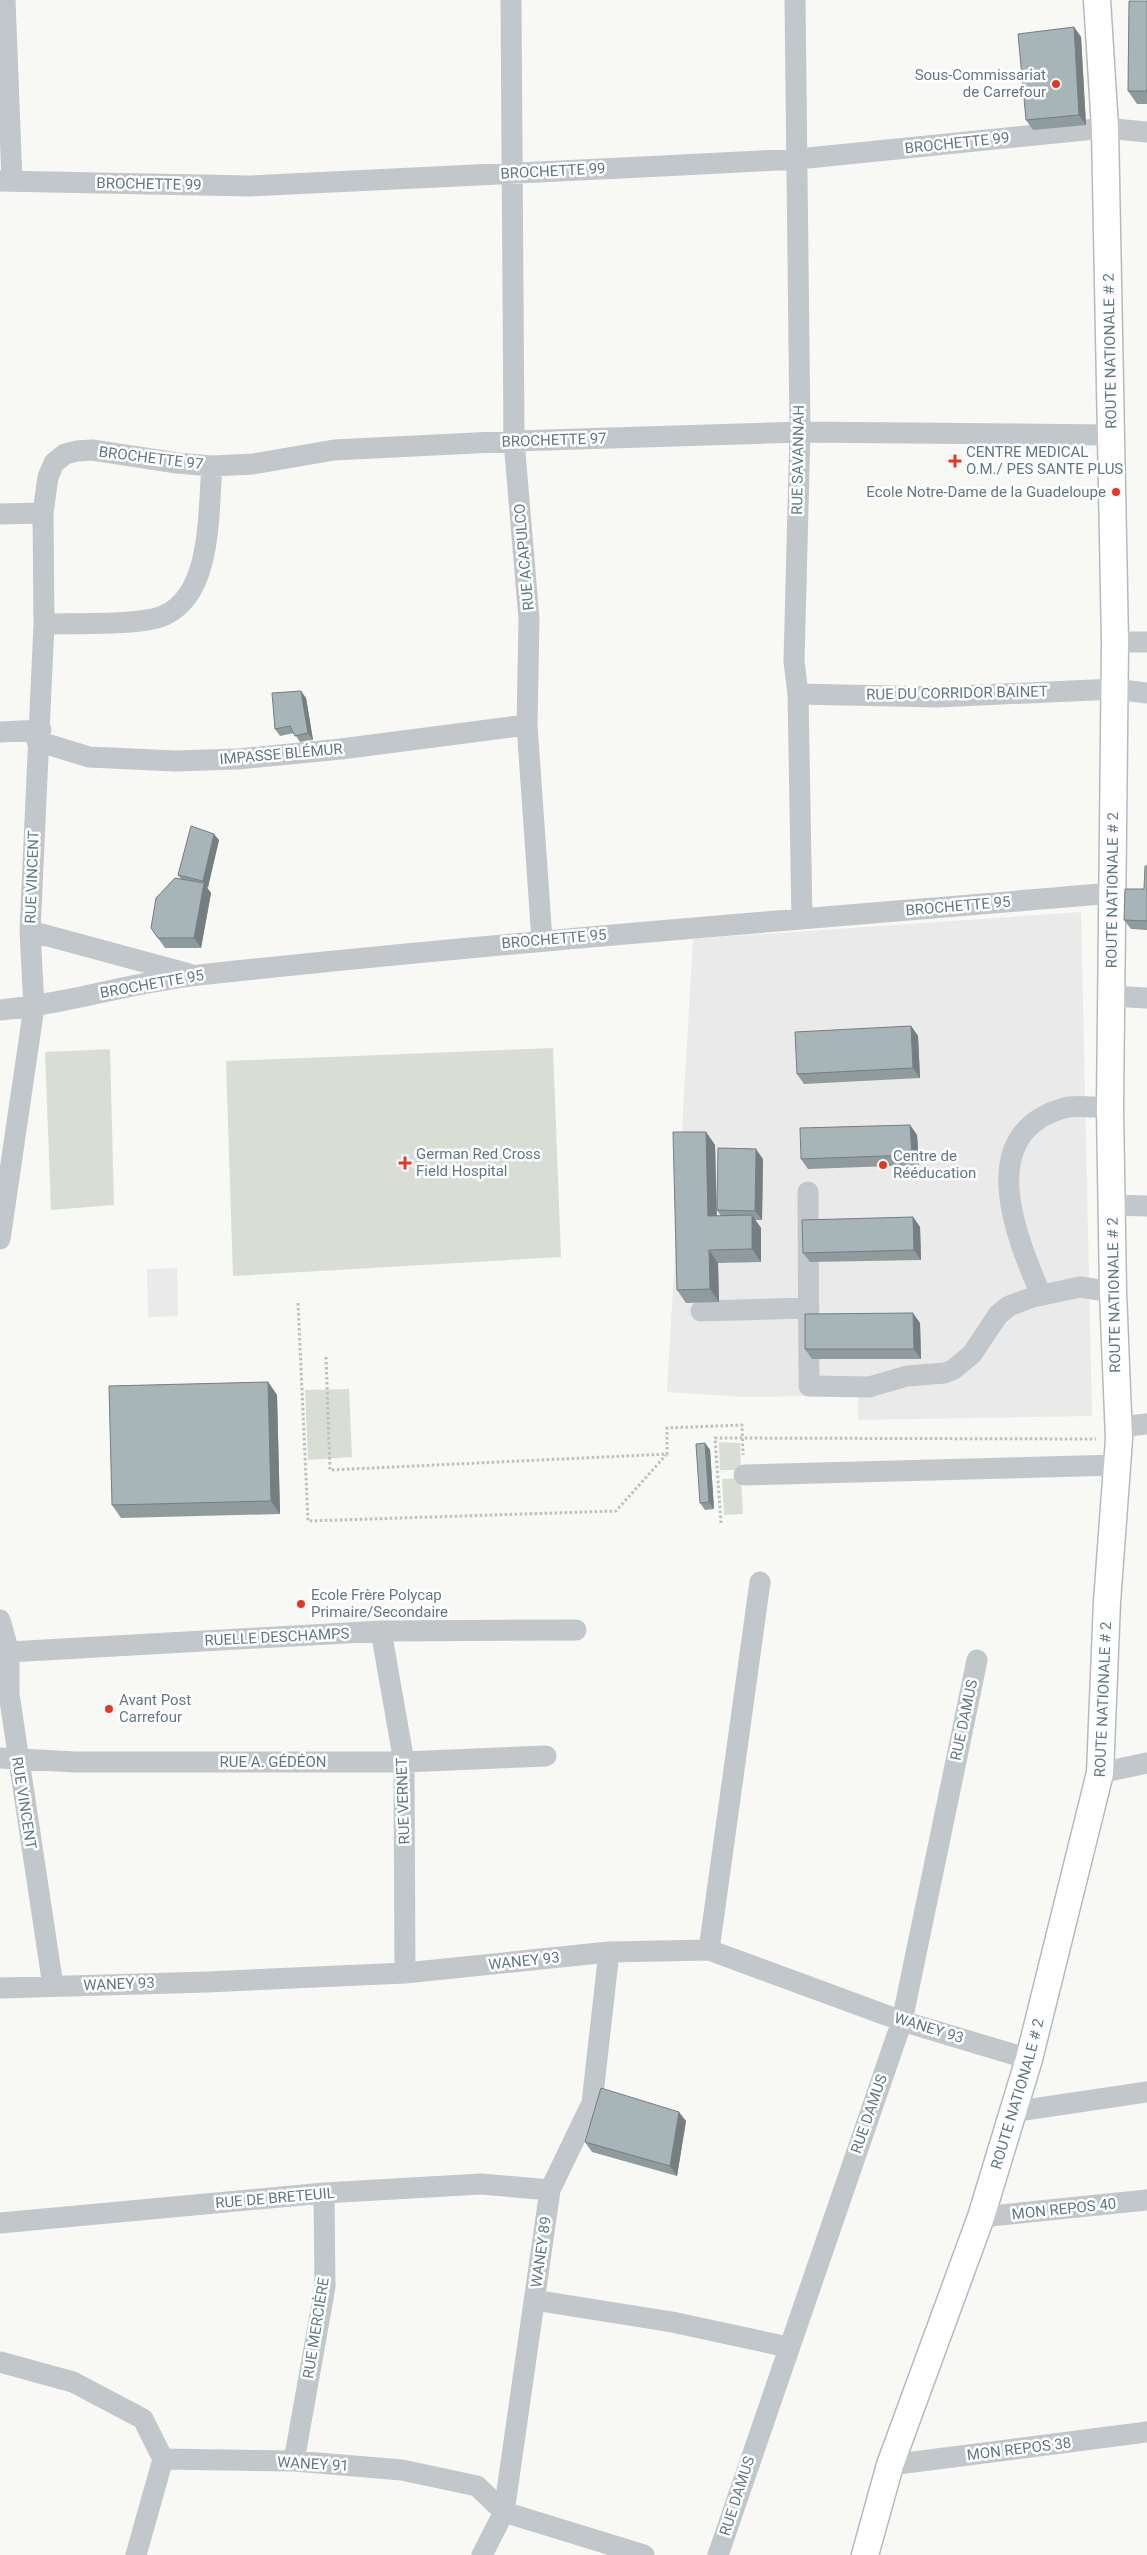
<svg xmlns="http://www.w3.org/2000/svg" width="1147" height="2555" font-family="Roboto,sans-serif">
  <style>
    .built { fill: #e9eae9 }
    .green { fill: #d9ded4 }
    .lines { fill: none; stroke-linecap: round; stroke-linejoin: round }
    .major-casing { stroke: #b4bbbe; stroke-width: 29 }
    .path { stroke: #bbc0c2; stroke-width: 3; stroke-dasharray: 2.5 2.5; stroke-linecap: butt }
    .minor { stroke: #c1c7ca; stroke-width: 21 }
    .major { stroke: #fff; stroke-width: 26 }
    .wall { fill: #909b9e }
    .shaded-wall { fill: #757e81 }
    .building { fill: #a7b4b8; stroke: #757e81 }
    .poi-dot { fill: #ef321f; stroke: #fff; stroke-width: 2 }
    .labels { text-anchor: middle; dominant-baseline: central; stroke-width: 5; stroke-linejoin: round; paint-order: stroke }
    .poi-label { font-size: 15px; fill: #617983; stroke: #fff; text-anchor: start }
    .street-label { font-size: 15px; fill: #617983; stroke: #fff }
  </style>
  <rect width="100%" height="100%" fill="#f8f8f5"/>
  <!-- built -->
  <path class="built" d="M 1081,912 L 1092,1416 L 858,1420 L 858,1395 L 748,1397 L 667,1392 L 693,939 Z
    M 177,1268 L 178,1316 L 148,1317 L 147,1269 Z"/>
  <!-- green -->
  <path class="green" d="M 553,1048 L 561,1257 L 233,1276 L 226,1061 Z
    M 110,1049 L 114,1205 L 51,1210 L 45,1052 Z
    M 349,1389 L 352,1457 L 308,1460 L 305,1390 Z
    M 719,1442 L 740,1443 L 741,1470 L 720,1470 Z
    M 741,1478 L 743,1514 L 724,1515 L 722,1479 Z"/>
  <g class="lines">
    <defs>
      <g id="major">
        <path id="s1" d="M 865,2555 L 890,2465 L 981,2217 L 1029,2059 L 1100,1773 L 1107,1602 L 1119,1439 L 1113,1292 L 1110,1108 L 1115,642 L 1105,128 L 1097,0"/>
      </g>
    </defs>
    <!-- major casing -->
    <use href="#major" class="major-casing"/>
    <!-- path -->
    <path class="path" d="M 298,1303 L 308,1521 L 616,1511 L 666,1455
      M 326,1357 L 330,1470 L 667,1454 L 667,1428 L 742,1425 L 743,1455
      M 721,1523 L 715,1438 L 1096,1439"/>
    <!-- minor -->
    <path class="minor" d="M 5,0 L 12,181
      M 511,0 L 514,441 L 529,619 L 527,725 L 542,940
      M 795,0 L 800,432 L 794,661 L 798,694 L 802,919
      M 0,181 L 250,186 L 662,166 L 798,159 L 1105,128 L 1147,132
      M 0,514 L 43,513
      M 44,624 C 73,623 142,626 165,615 C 213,593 208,510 212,466
      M 1115,642 L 1147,642
      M 798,694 L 937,697 L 1115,689 L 1147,693
      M 0,732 L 41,730
      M 37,741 L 89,757 L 175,761 L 238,759 L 341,749 L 527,725
      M 30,931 L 189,974
      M 1110,996 L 1147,998
      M 0,1010 C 67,1004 132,982 199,975 C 503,942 807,919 1112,893
      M 808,1192 L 809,1386 L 869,1387 L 907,1376 L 945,1373 L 954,1369 L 972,1354 L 998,1315 L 1009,1306 L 1033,1297 L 1080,1287 L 1113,1292
      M 1112,1205 L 1147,1206
      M 0,1239 L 34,1007 L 30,931 L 44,624 L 43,513 L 48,477 L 54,463 L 65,454 L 77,451 L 92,450 L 177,463 L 212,466 L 253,464 L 334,450 L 514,441 L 800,432 L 1111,435
      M 1041,1295 C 1016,1236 973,1134 1064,1108 C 1077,1104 1096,1108 1110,1108
      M 701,1311 L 809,1308
      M 1118,1427 L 1147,1424
      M 744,1475 L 1118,1465
      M 0,1620 L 9,1652 L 9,1694 L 53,1986
      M 381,1631 L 404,1762 L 405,1973
      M 9,1652 L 381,1631 L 576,1630
      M 0,1758 L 76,1762 L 404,1762 L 546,1756
      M 1100,1773 L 1147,1763
      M 709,1950 L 760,1582
      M 0,1988 L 207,1982 L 405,1973 L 609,1952 L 709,1950 L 902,2021 L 1029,2059
      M 1011,2112 L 1147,2092
      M 981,2217 L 1147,2200
      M 0,2223 L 324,2193 L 481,2184 L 550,2190
      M 534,2300 L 672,2322 L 788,2347
      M 0,2362 L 73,2382 L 143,2419 L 163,2459 L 294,2461 L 402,2470 L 477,2486 L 504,2512 L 644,2555
      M 294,2461 L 325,2287 L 324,2193
      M 890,2465 L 1147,2432
      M 136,2555 L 163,2459
      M 482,2555 L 504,2512 L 550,2190 L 592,2103 L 609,1952
      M 718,2555 L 902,2021 L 977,1660"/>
    <!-- major -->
    <use href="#major" class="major"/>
  </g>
  <!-- wall -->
  <path class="wall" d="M 1147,1 L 1147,104 L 1137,104 L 1128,91 Z
    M 1074,27 L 1081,37 L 1086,125 L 1033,130 L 1026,120 Z
    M 306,698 L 313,740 L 300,742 L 294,733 L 280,736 L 275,729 Z
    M 219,840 L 207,888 L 211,893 L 201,948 L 165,948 L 151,928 L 181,879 L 178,875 Z
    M 1147,866 L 1147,930 L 1131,929 L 1124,920 L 1144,889 Z
    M 911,1026 L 918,1036 L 920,1078 L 804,1084 L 797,1074 Z
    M 910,1125 L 917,1135 L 919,1165 L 808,1169 L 801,1159 Z
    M 706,1132 L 715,1145 L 717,1216 L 721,1216 L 717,1210 L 763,1159 L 762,1220 L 755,1220 L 761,1228 L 761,1262 L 718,1263 L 719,1302 L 686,1303 L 677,1290 Z
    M 913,1217 L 920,1227 L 921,1260 L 810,1262 L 803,1253 Z
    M 920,1323 L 921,1359 L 812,1359 L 805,1349 Z
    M 268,1382 L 277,1395 L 280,1514 L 121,1518 L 112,1505 Z
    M 705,1443 L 710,1450 L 714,1509 L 705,1510 L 700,1503 Z
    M 686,2121 L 677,2176 L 592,2152 L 585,2142 Z"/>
  <!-- shaded-wall -->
  <path class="shaded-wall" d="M 1074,27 L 1081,37 L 1086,125 L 1079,115 Z
    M 301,691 L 306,698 L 313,740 L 308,733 Z
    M 214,834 L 219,840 L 208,888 L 203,881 Z
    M 204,883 L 211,893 L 201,948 L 194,938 Z
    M 911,1026 L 918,1036 L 920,1078 L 913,1068 Z
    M 910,1125 L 917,1135 L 919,1165 L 912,1155 Z
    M 706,1132 L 715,1145 L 717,1229 L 708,1216 Z
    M 756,1149 L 763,1159 L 762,1220 L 755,1211 Z
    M 752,1215 L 761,1228 L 761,1262 L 752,1249 Z
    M 913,1217 L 920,1227 L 921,1260 L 914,1250 Z
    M 709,1250 L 718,1263 L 719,1302 L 710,1289 Z
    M 913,1313 L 920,1323 L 921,1359 L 914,1349 Z
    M 268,1382 L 277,1395 L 280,1514 L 271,1501 Z
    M 705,1443 L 710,1450 L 714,1509 L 709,1502 Z
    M 679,2112 L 686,2121 L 677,2176 L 670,2166 Z"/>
  <!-- building -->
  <path class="building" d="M 1129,1 L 1147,1 L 1147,91 L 1128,91 Z
    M 1074,27 L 1079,115 L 1026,120 L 1018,34 Z
    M 301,691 L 308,733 L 295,736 L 290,726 L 275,729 L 272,693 Z
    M 191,826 L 214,834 L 203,881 L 178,875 Z
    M 1145,866 L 1147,866 L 1147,921 L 1124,920 L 1125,889 L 1144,889 Z
    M 175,878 L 204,883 L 194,938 L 158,938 L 151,928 L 156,898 Z
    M 911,1026 L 913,1068 L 797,1074 L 795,1032 Z
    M 910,1125 L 912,1155 L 801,1159 L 800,1128 Z
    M 673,1132 L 706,1132 L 708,1216 L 752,1215 L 752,1249 L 709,1250 L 710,1289 L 677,1290 Z
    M 718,1148 L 756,1149 L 755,1211 L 717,1210 Z
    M 913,1217 L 914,1250 L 803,1253 L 802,1220 Z
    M 913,1313 L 914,1349 L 805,1349 L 805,1314 Z
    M 268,1382 L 271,1501 L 112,1505 L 109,1386 Z
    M 705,1443 L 709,1502 L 700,1503 L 696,1444 Z
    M 601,2088 L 679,2112 L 670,2166 L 585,2142 Z"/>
  <!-- markers -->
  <g class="poi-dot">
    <circle cx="1056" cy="84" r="5"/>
    <path d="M952.5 453.5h5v5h5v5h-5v5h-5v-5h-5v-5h5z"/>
    <circle cx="1116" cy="492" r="5"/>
    <path d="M402.5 1155.5h5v5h5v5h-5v5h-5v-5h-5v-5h5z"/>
    <circle cx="883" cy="1165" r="5"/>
    <circle cx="301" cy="1604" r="5"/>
    <circle cx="109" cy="1709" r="5"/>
  </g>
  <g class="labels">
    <!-- poi labels -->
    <g class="poi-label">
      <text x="1046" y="75" text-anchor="end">Sous-Commissariat<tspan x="1046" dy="17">de Carrefour</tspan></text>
      <text x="966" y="452">CENTRE MEDICAL<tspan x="966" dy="17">O.M./ PES SANTE PLUS</tspan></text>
      <text x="1106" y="492" text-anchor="end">Ecole Notre-Dame de la Guadeloupe</text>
      <text x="416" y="1154">German Red Cross<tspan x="416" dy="17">Field Hospital</tspan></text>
      <text x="893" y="1156">Centre de<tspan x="893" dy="17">Rééducation</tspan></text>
      <text x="311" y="1595">Ecole Frère Polycap<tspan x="311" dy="17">Primaire/Secondaire</tspan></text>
      <text x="119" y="1700">Avant Post<tspan x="119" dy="17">Carrefour</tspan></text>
    </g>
    <!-- street labels -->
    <g class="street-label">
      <text transform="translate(957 143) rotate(-6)">BROCHETTE 99</text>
      <text transform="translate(553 171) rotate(-3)">BROCHETTE 99</text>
      <text transform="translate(149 184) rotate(1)">BROCHETTE 99</text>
      <text transform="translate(1110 351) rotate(-91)">ROUTE NATIONALE # 2</text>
      <text transform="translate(554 440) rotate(-2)">BROCHETTE 97</text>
      <text transform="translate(151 458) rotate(7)">BROCHETTE 97</text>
      <text transform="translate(798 460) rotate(-89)">RUE SAVANNAH</text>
      <text transform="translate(524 557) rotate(-95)">RUE ACAPULCO</text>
      <text transform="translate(957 693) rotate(-1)">RUE DU CORRIDOR BAINET</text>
      <text transform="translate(281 754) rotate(-5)">IMPASSE BLÉMUR</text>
      <text transform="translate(32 877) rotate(-88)">RUE VINCENT</text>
      <text stroke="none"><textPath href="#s1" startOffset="1701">ROUTE NATIONALE # 2</textPath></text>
      <text transform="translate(958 906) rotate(-5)">BROCHETTE 95</text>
      <text transform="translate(554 939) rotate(-5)">BROCHETTE 95</text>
      <text transform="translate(152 984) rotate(-10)">BROCHETTE 95</text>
      <text transform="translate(1114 1295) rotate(-91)">ROUTE NATIONALE # 2</text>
      <text transform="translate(277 1637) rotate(-3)">RUELLE DESCHAMPS</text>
      <text stroke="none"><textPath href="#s1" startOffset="891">ROUTE NATIONALE # 2</textPath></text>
      <text transform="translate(964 1720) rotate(-78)">RUE DAMUS</text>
      <text x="273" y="1762">RUE A. GÉDÉON</text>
      <text transform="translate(403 1801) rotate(-92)">RUE VERNET</text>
      <text transform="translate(24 1803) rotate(81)">RUE VINCENT</text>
      <text transform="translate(524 1961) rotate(-6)">WANEY 93</text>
      <text transform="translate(119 1984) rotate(-2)">WANEY 93</text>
      <text transform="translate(929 2028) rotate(17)">WANEY 93</text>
      <text stroke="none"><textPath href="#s1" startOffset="486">ROUTE NATIONALE # 2</textPath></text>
      <text transform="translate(869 2114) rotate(-71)">RUE DAMUS</text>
      <text transform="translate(275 2198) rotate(-5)">RUE DE BRETEUIL</text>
      <text transform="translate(1064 2209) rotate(-6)">MON REPOS 40</text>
      <text transform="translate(541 2252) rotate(-82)">WANEY 89</text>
      <text transform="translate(316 2328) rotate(-81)">RUE MERCIÈRE</text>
      <text transform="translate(1019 2449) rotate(-7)">MON REPOS 38</text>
      <text transform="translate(313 2464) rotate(3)">WANEY 91</text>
      <text transform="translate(737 2496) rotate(-72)">RUE DAMUS</text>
    </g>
  </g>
</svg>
